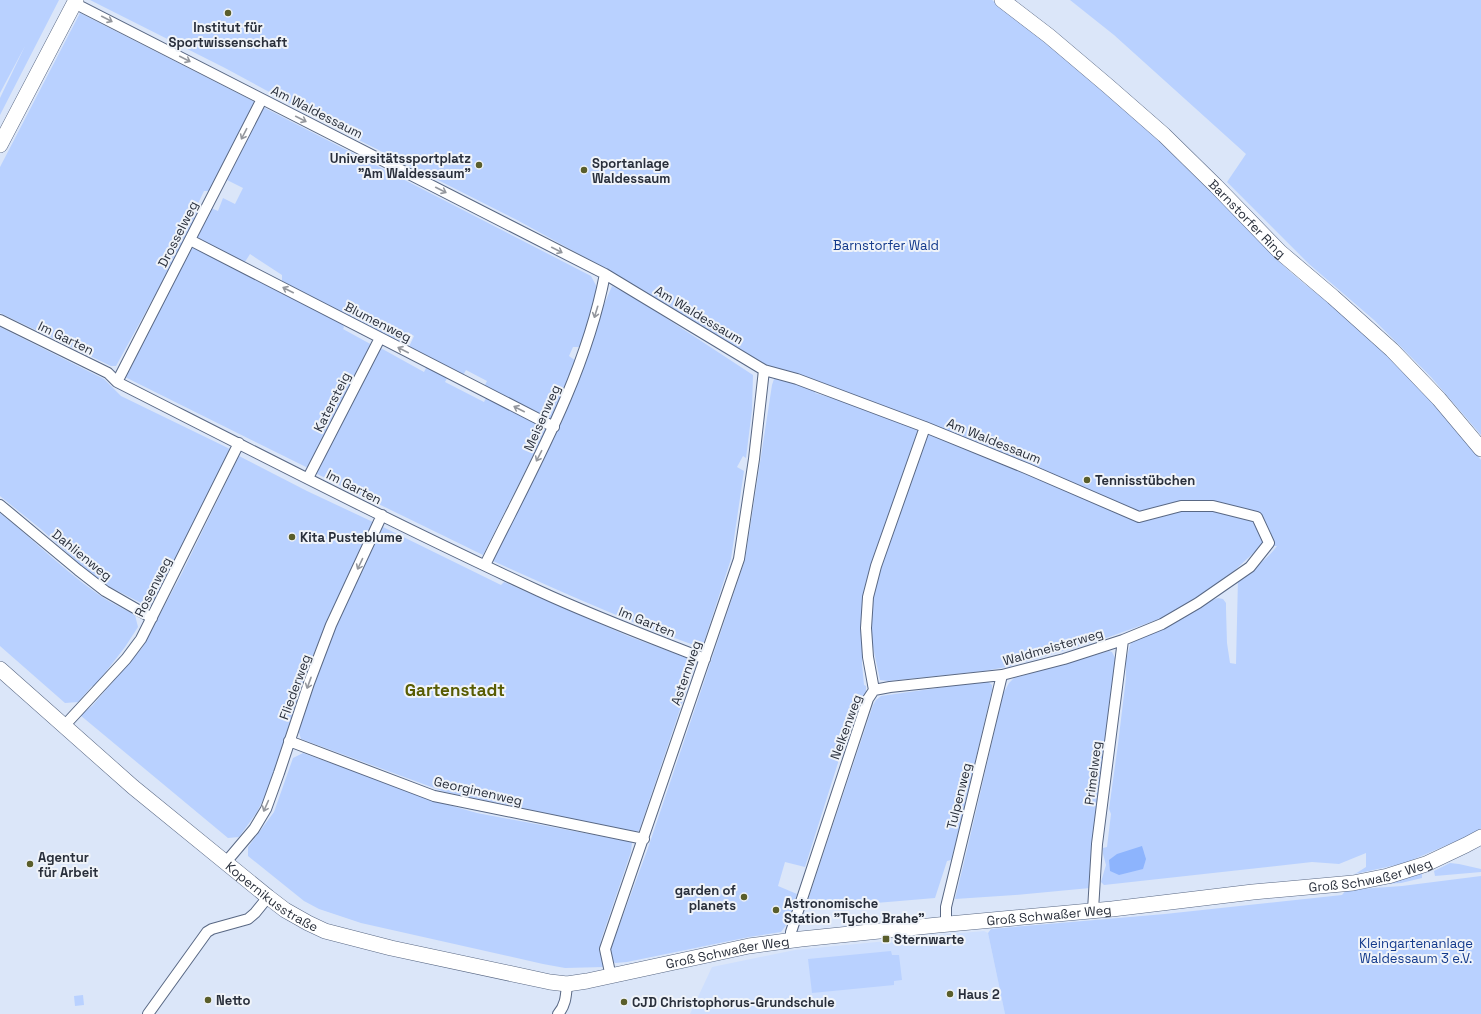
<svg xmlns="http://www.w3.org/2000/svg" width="1481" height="1014" font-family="'Space Grotesk',sans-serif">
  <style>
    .built { fill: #cedffe }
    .green { fill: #b9d1ff }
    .water { fill: #8db4fd }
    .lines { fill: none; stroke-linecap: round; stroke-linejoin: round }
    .street-casing { stroke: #596884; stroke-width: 12 }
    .secondary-casing { stroke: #596884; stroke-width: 16 }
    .street { stroke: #fff; stroke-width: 10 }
    .secondary { stroke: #fff; stroke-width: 15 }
    .oneway { stroke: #94979d }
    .poi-dot { fill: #5a5e2b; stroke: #eff3f9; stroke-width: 1.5 }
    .labels { text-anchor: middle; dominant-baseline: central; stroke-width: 4; stroke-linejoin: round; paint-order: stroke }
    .poi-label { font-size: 13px; font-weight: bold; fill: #292f3b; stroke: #eff3f9; text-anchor: start }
    .street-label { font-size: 13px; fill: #292f3b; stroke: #eff3f9 }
    .park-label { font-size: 13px; fill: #133a8c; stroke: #eff3f9 }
    .district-label { font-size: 17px; font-weight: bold; fill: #585c03; stroke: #eff3f9 }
  </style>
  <rect width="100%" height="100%" fill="#dbe6f9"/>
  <!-- built -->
  <path class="built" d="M 984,931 L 988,933 L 1005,1014 L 690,1014 L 712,967 L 795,950 L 887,941 L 888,943 L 894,942 L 894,940 L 908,938 Z"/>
  <!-- green -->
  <path class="green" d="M 0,0 L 59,0 L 0,115 L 0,98 L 25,46 L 0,93 Z
    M 90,0 L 992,0 C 1049,44 1105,89 1158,138 C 1202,179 1241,225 1284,266 C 1302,284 1325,298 1344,315 C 1394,358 1440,408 1481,460 L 1481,829 L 1468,836 L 1405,863 L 1355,874 L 1366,867 L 1366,853 L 1339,864 L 1312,862 L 1104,885 L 1101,882 L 1106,865 L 1103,854 L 1103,848 L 1107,847 L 1111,814 L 1109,809 L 1118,744 L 1126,678 L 1126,660 L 1131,642 L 1156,632 L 1210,601 L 1218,598 L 1223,599 L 1226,603 L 1226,609 L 1227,643 L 1230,663 L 1236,664 L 1238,578 C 1252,569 1267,560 1277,546 L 1261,546 L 1235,570 L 1199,598 L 1162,618 L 1106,638 L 1029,661 L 1012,664 L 1012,666 L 984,671 L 888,681 L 880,680 L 869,628 L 868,597 L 925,427 L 764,370 L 608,270 L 517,220 L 347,134 L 225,68 Z
    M 1070,0 L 1481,0 L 1481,435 L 1431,377 L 1374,320 L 1309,264 L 1227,182 L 1246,154 L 1114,35 Z
    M 80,13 L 255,102 L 211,191 L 204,191 L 195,210 L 200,213 L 116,366 L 111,366 L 0,313 L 0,167 Z
    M 263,107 L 591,276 L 599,291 L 581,347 L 573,347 L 569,356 L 576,361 L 558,405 L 550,421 L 484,387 L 487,381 L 466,370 L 462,377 L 408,349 L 414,336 L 408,332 L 400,344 L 291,288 L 290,285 L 282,281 L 282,275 L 250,254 L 243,265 L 195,239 L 211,208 L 218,211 L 223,198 L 235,204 L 243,188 L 225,179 Z
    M 191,244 L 340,321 L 344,327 L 343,329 L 374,346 L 308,468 L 125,377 L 145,334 Z
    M 612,286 L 637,299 L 753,375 L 752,410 L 746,458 L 743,456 L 737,467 L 744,471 L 731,559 L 702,648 C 631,623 562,592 493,561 L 563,419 L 563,413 L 598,319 Z
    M 0,327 L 104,379 L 121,396 L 230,449 L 177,564 L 174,563 L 154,603 L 143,604 L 110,587 L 85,569 L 42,530 L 0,496 Z
    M 377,346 L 424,372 L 427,366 L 448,376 L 445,382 L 484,402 L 487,396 L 547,428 L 483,555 L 313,472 Z
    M 778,378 L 816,390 L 815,393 L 838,400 L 841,399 L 921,429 L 862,615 L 862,664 L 864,685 L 866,686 L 866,695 L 861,708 L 856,706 L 805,867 L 785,862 L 778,886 L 797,894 L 787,924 L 781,932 L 749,937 L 627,962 L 615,963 L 611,960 L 610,951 L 648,848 L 745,560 L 772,385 L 774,379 Z
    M 239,456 L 307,491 L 373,522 L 329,617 L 309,665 L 267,792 L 257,812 L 239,837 L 228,838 L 80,715 L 92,706 L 142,648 L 182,573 Z
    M 0,513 C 32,538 61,568 95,592 C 107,601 122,608 135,615 L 138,627 L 125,647 L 94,687 L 92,686 L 78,702 L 65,703 L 0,646 Z
    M 383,527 L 501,585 L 504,582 L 628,636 L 687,658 L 694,668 L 639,831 L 635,832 L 605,828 L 591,823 L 445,792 L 301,739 L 298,729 L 332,634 L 365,557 L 372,550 Z
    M 1109,651 L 1112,652 L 1115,658 L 1090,888 L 1015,895 L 955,899 C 972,831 987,763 1003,694 L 1009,683 L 1014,678 Z
    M 987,681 L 992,685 L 992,690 L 956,842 L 951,860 L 947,861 L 935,898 L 805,909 L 873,705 L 876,700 L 881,696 Z
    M 303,753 L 438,802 L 477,813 L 632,842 L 631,852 L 601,940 L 600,948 L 604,967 L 565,968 L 543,964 L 361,923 L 319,909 L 304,901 L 248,856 L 248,847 L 274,812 L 293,758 Z
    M 1450,863 L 1459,864 L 1481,869 L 1481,872 L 1435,876 L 1434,871 Z
    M 1420,872 L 1422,874 L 1422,878 L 1401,883 L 1370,885 Z
    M 1481,876 L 1481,1014 L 1005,1014 L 988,933 L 991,929 L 1165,914 L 1342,895 L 1346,890 L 1402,886 Z
    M 891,951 L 892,955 L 899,955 L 902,980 L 894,981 L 894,985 L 812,993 L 808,959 Z
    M 83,995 L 84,1005 L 75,1006 L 74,996 Z"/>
  <!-- water -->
  <path class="water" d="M 1142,846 L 1146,859 L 1143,869 L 1119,875 L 1110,871 L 1109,860 L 1117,854 Z"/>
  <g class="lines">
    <defs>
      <path id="street" d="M 74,3 L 605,274 L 764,370 L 797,379 L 925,427 L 1028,469 L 1139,517 L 1181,506 L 1213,506 L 1257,517 L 1269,543 L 1250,567 L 1198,603 L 1162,624 L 1123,640 L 1064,659 L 1002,675 L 890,687 L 874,690
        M 190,240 L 554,427
        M 0,320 L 108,373 L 117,382 C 257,453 396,525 539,591 C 593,616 649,637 705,659
        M 117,382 L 262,99
        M 308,478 L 380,338
        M 0,505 L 78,570 L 105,591 L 152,618
        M 485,565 C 531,471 585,378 605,274
        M 65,725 L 126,659 L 141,639 L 239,443
        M 289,741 L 434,796 L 644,839
        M 226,862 L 254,829 L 266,809 L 279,773 L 309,683 L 331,625 L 382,515
        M 1093,910 L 1097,844 L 1123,640
        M 946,924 L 946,907 L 1002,675
        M 791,941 L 791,932 L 868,699 L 874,690 L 868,657 L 866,628 L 868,597 L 876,566 L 925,427
        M 611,977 L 605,949 L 739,559 L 754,459 L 764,370
        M 148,1014 L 207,932 L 212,929 L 248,919 L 255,913 L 268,897
        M 558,1014 C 566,1005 566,995 567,984"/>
      <g id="secondary">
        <path id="s1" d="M 1002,0 L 1049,36 L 1108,86 L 1164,135 L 1216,186 L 1280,252 L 1333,297 L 1392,350 L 1439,399 L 1481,449"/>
        <path d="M 0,145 L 76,0"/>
        <path id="s2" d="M 0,669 L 133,787 L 268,897 L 285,910 L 308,923 L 325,931 L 391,948 L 550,982 L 567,984 L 587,981 L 749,946 L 801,939 L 938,925 L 1112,909 L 1253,892 L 1353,883 L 1388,876 L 1426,864 L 1466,845 L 1481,837"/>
      </g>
    </defs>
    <!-- street casing -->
    <use href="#street" class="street-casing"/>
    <!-- secondary casing -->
    <use href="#secondary" class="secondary-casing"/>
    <!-- street -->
    <use href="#street" class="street"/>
    <!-- secondary -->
    <use href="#secondary" class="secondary"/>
  </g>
  <!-- one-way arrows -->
  <defs><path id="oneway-shaft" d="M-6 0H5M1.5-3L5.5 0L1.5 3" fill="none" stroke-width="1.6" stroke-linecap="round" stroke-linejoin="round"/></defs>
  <g class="oneway">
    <use href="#oneway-shaft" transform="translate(107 19) rotate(27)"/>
    <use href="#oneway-shaft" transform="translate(185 59) rotate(27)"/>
    <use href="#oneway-shaft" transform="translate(301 119) rotate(27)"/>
    <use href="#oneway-shaft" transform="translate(244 134) rotate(117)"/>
    <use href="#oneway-shaft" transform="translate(441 190) rotate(27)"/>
    <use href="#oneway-shaft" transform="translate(557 250) rotate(27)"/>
    <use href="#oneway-shaft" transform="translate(288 290) rotate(-153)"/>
    <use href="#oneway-shaft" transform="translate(596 312) rotate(107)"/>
    <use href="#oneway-shaft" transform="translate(403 350) rotate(-153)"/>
    <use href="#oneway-shaft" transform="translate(519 409) rotate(-153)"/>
    <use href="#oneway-shaft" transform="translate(539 456) rotate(117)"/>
    <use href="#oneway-shaft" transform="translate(360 564) rotate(115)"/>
    <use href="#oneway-shaft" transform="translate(309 683) rotate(110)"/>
    <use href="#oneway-shaft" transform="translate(266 806) rotate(114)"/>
  </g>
  <!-- markers -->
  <g class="poi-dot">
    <circle cx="228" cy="13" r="4"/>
    <circle cx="479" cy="165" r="4"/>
    <circle cx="584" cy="170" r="4"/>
    <circle cx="1087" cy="480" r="4"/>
    <circle cx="292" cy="537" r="4"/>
    <circle cx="30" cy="864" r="4"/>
    <circle cx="744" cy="897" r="4"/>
    <circle cx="776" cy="910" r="4"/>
    <rect x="882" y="935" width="8" height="8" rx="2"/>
    <circle cx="950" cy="994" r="4"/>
    <circle cx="208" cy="1000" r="4"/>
    <circle cx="624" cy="1002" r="4"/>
  </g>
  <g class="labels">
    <!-- poi labels -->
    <g class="poi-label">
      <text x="228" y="27" text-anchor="middle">Institut für<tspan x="228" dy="15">Sportwissenschaft</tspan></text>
      <text x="471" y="158" text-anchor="end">Universitätssportplatz<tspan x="471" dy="15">"Am Waldessaum"</tspan></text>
      <text x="592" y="163">Sportanlage<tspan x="592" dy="15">Waldessaum</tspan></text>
      <text x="1095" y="480">Tennisstübchen</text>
      <text x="300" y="537">Kita Pusteblume</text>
      <text x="38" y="857">Agentur<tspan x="38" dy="15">für Arbeit</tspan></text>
      <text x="736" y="890" text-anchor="end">garden of<tspan x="736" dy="15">planets</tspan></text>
      <text x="784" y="903">Astronomische<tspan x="784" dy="15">Station "Tycho Brahe"</tspan></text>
      <text x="894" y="939">Sternwarte</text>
      <text x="958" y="994">Haus 2</text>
      <text x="216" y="1000">Netto</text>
      <text x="632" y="1002">CJD Christophorus-Grundschule</text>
    </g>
    <!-- street labels -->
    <g class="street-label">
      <text transform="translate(317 112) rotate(27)">Am Waldessaum</text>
      <text stroke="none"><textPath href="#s1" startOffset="329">Barnstorfer Ring</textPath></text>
      <text transform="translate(178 234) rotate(-63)">Drosselweg</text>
      <text transform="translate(699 315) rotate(31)">Am Waldessaum</text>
      <text transform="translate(378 322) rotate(27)">Blumenweg</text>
      <text transform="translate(66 338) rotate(26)">Im Garten</text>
      <text transform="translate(332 402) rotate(-63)">Katersteig</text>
      <text transform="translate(542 418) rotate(-66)">Meisenweg</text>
      <text transform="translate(994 441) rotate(22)">Am Waldessaum</text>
      <text transform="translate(354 487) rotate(27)">Im Garten</text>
      <text transform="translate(82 555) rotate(39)">Dahlienweg</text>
      <text transform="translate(153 587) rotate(-63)">Rosenweg</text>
      <text transform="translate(647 622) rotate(22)">Im Garten</text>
      <text transform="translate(1053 647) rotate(-16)">Waldmeisterweg</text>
      <text transform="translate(686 673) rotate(-71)">Asternweg</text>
      <text transform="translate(295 687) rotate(-70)">Fliederweg</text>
      <text transform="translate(846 727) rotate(-70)">Nelkenweg</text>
      <text transform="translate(1093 773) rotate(-83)">Primelweg</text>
      <text transform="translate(478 791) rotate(13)">Georginenweg</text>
      <text transform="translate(959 796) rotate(-76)">Tulpenweg</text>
      <text stroke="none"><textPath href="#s2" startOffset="1478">Groß Schwaßer Weg</textPath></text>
      <text stroke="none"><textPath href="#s2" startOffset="355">Kopernikusstraße</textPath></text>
      <text stroke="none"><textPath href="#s2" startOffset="1154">Groß Schwaßer Weg</textPath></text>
      <text stroke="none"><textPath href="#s2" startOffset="830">Groß Schwaßer Weg</textPath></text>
    </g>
    <!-- park labels -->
    <g class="park-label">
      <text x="886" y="245">Barnstorfer Wald</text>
      <text x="1416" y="943">Kleingartenanlage<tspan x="1416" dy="15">Waldessaum 3 e.V.</tspan></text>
    </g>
    <!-- district labels -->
    <g class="district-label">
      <text x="455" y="690">Gartenstadt</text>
    </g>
  </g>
</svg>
